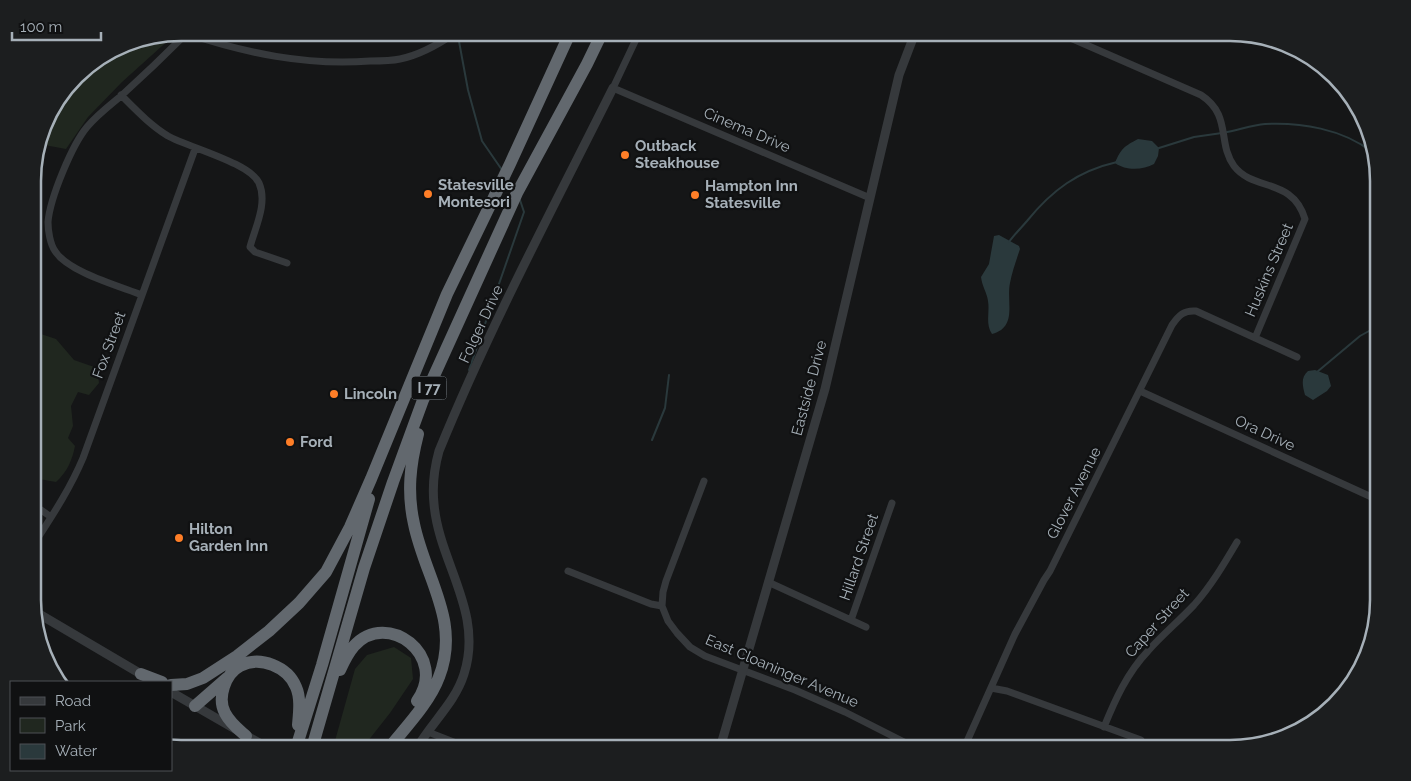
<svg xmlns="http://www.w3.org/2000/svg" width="1411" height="781" font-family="Raleway,sans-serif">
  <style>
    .green { fill: #20271f }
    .water { fill: #2a393c }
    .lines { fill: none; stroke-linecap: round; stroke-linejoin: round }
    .stream { stroke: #2a393c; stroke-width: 2 }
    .minor { stroke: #36393c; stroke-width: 7 }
    .tertiary { stroke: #36393c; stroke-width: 9 }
    .motorway { stroke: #62686e; stroke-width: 12 }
    .poi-dot { fill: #fe7e27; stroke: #101112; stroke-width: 2 }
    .labels { text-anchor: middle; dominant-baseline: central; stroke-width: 4.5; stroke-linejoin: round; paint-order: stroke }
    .shield { fill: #101112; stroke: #798086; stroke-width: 1 }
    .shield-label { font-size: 14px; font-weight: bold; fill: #a6b0b8 }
    .street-label { font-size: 15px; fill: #a6b0b8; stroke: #101112 }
    .poi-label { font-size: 15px; font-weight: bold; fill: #a6b0b8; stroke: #101112; text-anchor: start }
    .rim { fill: none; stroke: #a6b0b8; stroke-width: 2.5 }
  </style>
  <rect width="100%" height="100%" fill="#151617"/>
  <!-- green -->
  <path class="green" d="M 171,34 L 172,37 L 122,82 L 88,117 L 66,149 L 39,144 L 48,115 L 83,70 L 124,44 Z
    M 34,324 L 41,334 L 56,339 L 74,360 L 97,368 L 99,383 L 89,395 L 78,392 L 71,406 L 73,426 L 68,438 L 75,446 C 72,461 67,472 56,482 L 39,479 L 34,480 Z
    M 394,647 L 411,658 L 413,679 L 390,713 L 364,746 L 359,748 L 333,748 L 355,669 L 367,655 Z"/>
  <!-- water -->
  <path class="water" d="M 1138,139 L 1152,141 L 1159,148 L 1158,156 L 1154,164 C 1143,170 1126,171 1115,163 C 1121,148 1125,146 1138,139 Z
    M 999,235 L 1019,246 L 1020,249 C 1016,261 1012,272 1010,283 C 1006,302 1018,327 992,334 C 985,324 990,312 988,301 C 987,293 982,286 981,277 L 989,264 L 994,236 Z
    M 1315,370 L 1328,375 L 1331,386 L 1327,391 L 1313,400 L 1305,395 C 1303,387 1300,378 1308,371 Z"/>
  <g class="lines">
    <!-- stream -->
    <path class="stream" d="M 458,36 L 468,90 L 482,141 L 502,170
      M 1227,132 C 1239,130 1252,125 1265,124 C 1300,122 1343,129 1372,152
      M 1159,148 L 1194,137 L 1222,133
      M 509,180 L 514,189
      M 1009,242 C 1014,235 1021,228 1027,221 C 1052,190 1078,171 1117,162
      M 469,370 L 524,212 L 520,200
      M 1317,372 L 1360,336 L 1378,326
      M 652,440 L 665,408 L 669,375"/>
    <!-- minor -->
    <path class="minor" d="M 185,33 C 245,53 306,66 370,61 C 380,61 391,61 400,59 C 420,55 439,44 455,33
      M 639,33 L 613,88 L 870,198
      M 1059,33 L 1201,95 C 1232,115 1217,143 1234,166 C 1254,192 1292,177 1305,219 L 1255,338
      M 121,95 C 136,110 150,125 168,136 C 190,148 250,163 259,183 C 268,203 255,228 250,247 L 255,252 L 287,263
      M 142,295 C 119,286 68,272 55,251 C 50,244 48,230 48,222 C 50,198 72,145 87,127 C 97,115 109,106 121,96 C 143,76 166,54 187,33
      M 1140,391 L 1378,500
      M 34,505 L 51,517
      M 34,544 C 52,516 70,489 83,458 L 195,149
      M 568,571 L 651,604 L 662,606 L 668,621 L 677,633 L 690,647 L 705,656 L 795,690 L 845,712 L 916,748
      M 768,582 L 866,627
      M 662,606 L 663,592 L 666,581 L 704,481
      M 851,620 L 892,503
      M 991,688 L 1007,691 L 1141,740 L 1137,748
      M 1104,727 C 1115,700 1127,673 1148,651 C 1162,635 1179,621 1194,605 C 1211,586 1224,564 1237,542
      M 428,732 L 469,748
      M 723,741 L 740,748
      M 964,748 L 1015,634 L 1044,580 L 1050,571 L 1172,325 C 1179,315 1184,310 1196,311 L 1297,357"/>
    <!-- tertiary -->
    <path class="tertiary" d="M 34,611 L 146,677
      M 171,692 L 268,748
      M 417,748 C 431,723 455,703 464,674 C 484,612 439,563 434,504 C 432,485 434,469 439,451 C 490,326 553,208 613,88
      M 720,748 L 825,389 L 899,75 L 915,33"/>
    <!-- motorway -->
    <path class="motorway" d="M 340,670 C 344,661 348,653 354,646 C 387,609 449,656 417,701
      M 141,674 L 162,682
      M 171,685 L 187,684 L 203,678 L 237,656 L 269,631 L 299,603 L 326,572 L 350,527 L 371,479 L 447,294 L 510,164 L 570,33
      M 195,706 L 227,678
      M 246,736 C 238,729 230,723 225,713 C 217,698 225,674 240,666 C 260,655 288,667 296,687 C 301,698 299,713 298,725
      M 296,748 L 322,665 L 369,499
      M 312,748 L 364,568 L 393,482 L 423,400 L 517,193 L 587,64 L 602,33
      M 389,748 C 405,728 430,702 439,677 C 461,621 425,578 414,524 C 407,493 410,465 418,434"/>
  </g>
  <!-- markers -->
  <g class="poi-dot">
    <circle cx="625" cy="155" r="5"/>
    <circle cx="428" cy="194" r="5"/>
    <circle cx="695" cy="195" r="5"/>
    <circle cx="334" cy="394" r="5"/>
    <circle cx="290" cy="442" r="5"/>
    <circle cx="179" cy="538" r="5"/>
  </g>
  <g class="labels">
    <!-- shield labels -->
    <rect class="shield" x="411.5" y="376.5" width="35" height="23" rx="4"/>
    <g class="shield-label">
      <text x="429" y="388">I 77</text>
    </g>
    <!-- street labels -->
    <g class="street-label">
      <text transform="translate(747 130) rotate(23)">Cinema Drive</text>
      <text transform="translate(1269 270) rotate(-67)">Huskins Street</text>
      <text transform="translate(481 324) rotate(-65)">Folger Drive</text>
      <text transform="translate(109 345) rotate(-70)">Fox Street</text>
      <text transform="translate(809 388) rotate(-75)">Eastside Drive</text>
      <text transform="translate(1265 433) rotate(25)">Ora Drive</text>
      <text transform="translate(1074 493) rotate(-63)">Glover Avenue</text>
      <text transform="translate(859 557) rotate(-71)">Hillard Street</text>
      <text transform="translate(1157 623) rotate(-48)">Caper Street</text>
      <text transform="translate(782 671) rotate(23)">East Cloaninger Avenue</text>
    </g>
    <!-- poi labels -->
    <g class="poi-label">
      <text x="635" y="146">Outback<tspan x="635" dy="17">Steakhouse</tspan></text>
      <text x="438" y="185">Statesville<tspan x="438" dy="17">Montesori</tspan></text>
      <text x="705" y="186">Hampton Inn<tspan x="705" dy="17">Statesville</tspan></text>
      <text x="344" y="394">Lincoln</text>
      <text x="300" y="442">Ford</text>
      <text x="189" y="529">Hilton<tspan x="189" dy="17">Garden Inn</tspan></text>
    </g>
  </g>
  <!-- crop -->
  <path d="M0 0H1411V781H0ZM181 41H1230A140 140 0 0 1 1370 181V600A140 140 0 0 1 1230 740H181A140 140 0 0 1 41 600V181A140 140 0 0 1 181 41Z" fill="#1c1e1f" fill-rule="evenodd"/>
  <path class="rim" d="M181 41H1230A140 140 0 0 1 1370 181V600A140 140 0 0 1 1230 740H181A140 140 0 0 1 41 600V181A140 140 0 0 1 181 41Z"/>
  <!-- legend -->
  <rect x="10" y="681" width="162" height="90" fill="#101112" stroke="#4c5154"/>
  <rect x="20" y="697" width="25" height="8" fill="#36393c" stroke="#4c5154"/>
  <text x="55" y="706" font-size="15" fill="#a6b0b8">Road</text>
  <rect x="20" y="718" width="25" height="15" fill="#20271f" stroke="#4c5154"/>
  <text x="55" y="731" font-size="15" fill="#a6b0b8">Park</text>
  <rect x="20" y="744" width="25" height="15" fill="#2a393c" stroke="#4c5154"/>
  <text x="55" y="756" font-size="15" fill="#a6b0b8">Water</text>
  <!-- scale -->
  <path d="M12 32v8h89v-8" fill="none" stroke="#a6b0b8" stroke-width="2.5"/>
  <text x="20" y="32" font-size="15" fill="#a6b0b8" stroke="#101112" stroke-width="4" paint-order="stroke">100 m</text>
</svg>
